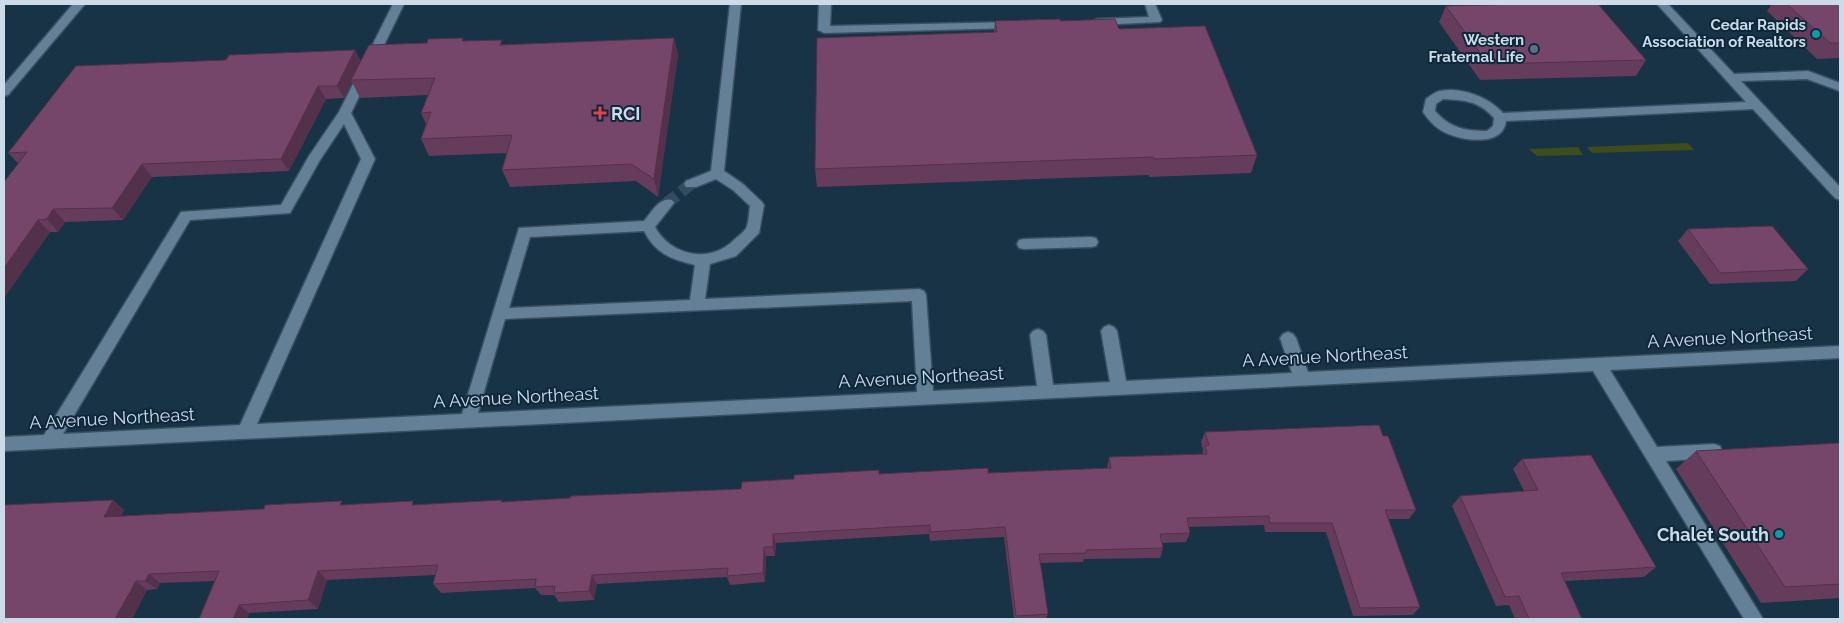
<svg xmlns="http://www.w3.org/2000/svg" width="1844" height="623" font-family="Raleway,sans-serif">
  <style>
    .green { fill: #3e4d1c }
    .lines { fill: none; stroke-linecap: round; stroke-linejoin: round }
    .minor-tunnel { stroke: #334b5e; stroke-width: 12; stroke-dasharray: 12 6; stroke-linecap: butt }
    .minor-casing { stroke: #3a4f60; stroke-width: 3 }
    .minor { fill: #638097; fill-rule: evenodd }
    .wall { fill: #653c5b }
    .shaded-wall { fill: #53314a }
    .building { fill: #76466a; stroke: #53314a }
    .culture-dot { fill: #0f9aa8; stroke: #0d273b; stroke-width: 2 }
    .service-dot { fill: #5c6f8a; stroke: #0d273b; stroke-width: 2 }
    .health-dot { fill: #e0444e; stroke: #0d273b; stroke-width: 2 }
    .labels { text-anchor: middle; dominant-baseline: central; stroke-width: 4; stroke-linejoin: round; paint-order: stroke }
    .far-poi-label { font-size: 15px; font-weight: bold; fill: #ccdbe8; stroke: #0d273b; text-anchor: end }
    .poi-label { font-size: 18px; font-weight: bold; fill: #ccdbe8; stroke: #0d273b; text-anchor: start }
    .street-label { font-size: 18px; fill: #ccdbe8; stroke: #0d273b }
  </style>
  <rect width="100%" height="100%" fill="#183246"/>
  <!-- green -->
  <path class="green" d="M 1688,143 L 1694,150 L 1592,153 L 1587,147 Z
    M 1578,147 L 1583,155 L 1537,156 L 1529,149 Z"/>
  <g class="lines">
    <!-- minor-tunnel -->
    <path class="minor-tunnel" d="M 667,203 L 691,184"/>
    <defs>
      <path id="minor" d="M 73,4 L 85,4 L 8,95 L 4,96 L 4,85 Z
        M 393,4 L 404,4 L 351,113 L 375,159 L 257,424 L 462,414 L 519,228 L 644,221 C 651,213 660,196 672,200 L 674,203 L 655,227 C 671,256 710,264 734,240 C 738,236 746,231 747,226 C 749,220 749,212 750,206 L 733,190 L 716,179 L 696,187 L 686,187 L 684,184 L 686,181 L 711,171 L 730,4 L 741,4 L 724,171 L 743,184 L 762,202 L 764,205 L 759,233 L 736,256 L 710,264 L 705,299 L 919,289 L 924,291 L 926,295 L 933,391 L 1037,386 L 1030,335 L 1033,331 L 1038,329 L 1043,331 L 1046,335 L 1053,385 L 1110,382 L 1101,331 L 1104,327 L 1109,325 L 1114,327 L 1117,331 L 1126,381 L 1292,373 L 1280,338 L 1283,334 L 1288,332 L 1293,334 L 1296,338 L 1308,372 L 1840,346 L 1840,358 L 1610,370 L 1657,447 L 1714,444 L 1720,446 L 1722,451 L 1720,456 L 1714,458 L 1666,461 L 1763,619 L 1744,619 L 1593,371 L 4,451 L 4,437 L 44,435 L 181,212 L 281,205 L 309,156 L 339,112 ZM 344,124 L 361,159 L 240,425 L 63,434 L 190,220 L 290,213 L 320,160 ZM 644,231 C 656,254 671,259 695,265 L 690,300 L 509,308 L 530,237 ZM 912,301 L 917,392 L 478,413 L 505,319 Z
        M 819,4 L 831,4 L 830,26 L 1014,22 L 1020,25 L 1014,28 L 824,33 L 818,30 Z
        M 1145,4 L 1155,4 L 1162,20 L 1160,22 L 1097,25 L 1091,22 L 1097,19 L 1149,17 Z
        M 1657,4 L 1668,4 L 1734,74 L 1808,71 L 1840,83 L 1840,91 L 1807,79 L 1741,81 L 1840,187 L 1840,200 L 1835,198 L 1753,109 L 1506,121 C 1503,147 1463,141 1446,133 C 1437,129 1429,121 1423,112 L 1426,99 C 1430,96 1435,92 1440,91 C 1462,87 1488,97 1503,113 L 1746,102 ZM 1443,99 C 1465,100 1479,101 1494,118 L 1493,126 L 1487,131 C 1465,131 1450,128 1435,111 L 1436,104 Z
        M 1091,237 L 1096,238 L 1098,242 L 1096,246 L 1091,247 L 1024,249 L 1019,248 L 1017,244 L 1019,240 L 1024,239 Z"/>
    </defs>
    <!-- minor casing -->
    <use href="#minor" class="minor-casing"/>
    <!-- minor -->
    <use href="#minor" class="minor"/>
  </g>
  <!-- wall -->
  <path class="wall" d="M 1772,4 L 1840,4 L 1840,58 L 1817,59 L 1767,11 Z
    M 1446,6 L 1646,60 L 1636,76 L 1480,80 L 1439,22 Z
    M 995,21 L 1060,21 L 1119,29 L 1257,155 L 1251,173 L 1149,177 L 1149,175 L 817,187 L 815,169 L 994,32 Z
    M 674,38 L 678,55 L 658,197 L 636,181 L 510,187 L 502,170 L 507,153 L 429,156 L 421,139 L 426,124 L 421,113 L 428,95 L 360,98 L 352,82 L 344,98 L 326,99 L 289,171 L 152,177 L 123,220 L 65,222 L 58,232 L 50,232 L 4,298 L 18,163 L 8,153 L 226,60 L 355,50 L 361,62 L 465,41 L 504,45 Z
    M 1688,229 L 1808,269 L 1796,281 L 1710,284 L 1678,241 Z
    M 1205,432 L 1416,510 L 1409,519 L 1388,519 L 1420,607 L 1413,615 L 1353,616 L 1326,532 L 1265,532 L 1264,525 L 1189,527 L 1190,533 L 1186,542 L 1162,543 L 1163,548 L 1160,558 L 1084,559 L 1083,562 L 1040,563 L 1048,614 L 1046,619 L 1014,619 L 1004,537 L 930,541 L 929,534 L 776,543 L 775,556 L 766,556 L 765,582 L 730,585 L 727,577 L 597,584 L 594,600 L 559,602 L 554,595 L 541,595 L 535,588 L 441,593 L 433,584 L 436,575 L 327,580 L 318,609 L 249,613 L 247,619 L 199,619 L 215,581 L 160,583 L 157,589 L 147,590 L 132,619 L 113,500 L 124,510 L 121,516 L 345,505 L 416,505 L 502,500 L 503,502 L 741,489 L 879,474 L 988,473 L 1107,469 L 1109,457 L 1202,454 L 1203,450 L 1201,442 Z
    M 1840,443 L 1840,598 L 1761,603 L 1676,469 L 1696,451 Z
    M 1522,459 L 1656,567 L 1644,577 L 1565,581 L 1582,619 L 1515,619 L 1509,605 L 1496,606 L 1452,506 L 1460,496 L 1524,491 L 1513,469 Z"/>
  <!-- shaded-wall -->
  <path class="shaded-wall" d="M 674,38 L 678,55 L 658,197 L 654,179 Z
    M 355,50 L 361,63 L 351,80 L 352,82 L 344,98 L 337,86 Z
    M 318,86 L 326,99 L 289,171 L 281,159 Z
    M 142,164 L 152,177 L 123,220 L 112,208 Z
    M 53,209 L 65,222 L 58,232 L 47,219 Z
    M 38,220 L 50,232 L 4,298 L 4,268 Z
    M 113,500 L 124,510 L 116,527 L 104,517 Z
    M 773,534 L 776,543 L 775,556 L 773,547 Z
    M 764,547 L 766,556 L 765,582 L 763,573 Z
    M 318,571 L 327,580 L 318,609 L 308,600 Z
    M 149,574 L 160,583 L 157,589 L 145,581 Z
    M 592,575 L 597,584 L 594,600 L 589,591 Z
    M 136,581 L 147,590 L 132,619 L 115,619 Z
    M 239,605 L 249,613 L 247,619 L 233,619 Z"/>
  <!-- building -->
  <path class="building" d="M 1522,4 L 1598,4 L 1646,60 L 1488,64 L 1446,6 Z
    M 1787,4 L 1840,4 L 1840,43 L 1830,43 Z
    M 1060,19 L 1060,21 L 1115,19 L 1119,29 L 1205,26 L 1257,155 L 1154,159 L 1153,157 L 815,169 L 817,38 L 997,32 L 995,21 Z
    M 463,38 L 462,41 L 502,40 L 500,45 L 674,38 L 654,179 L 631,164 L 502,170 L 512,135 L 421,139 L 431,112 L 421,113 L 435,78 L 351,80 L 369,45 L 427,43 L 428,39 Z
    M 355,50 L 337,86 L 318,86 L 281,159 L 142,164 L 112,208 L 53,209 L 47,219 L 38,220 L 4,268 L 4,182 L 27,152 L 8,153 L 76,66 L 226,60 L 229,55 Z
    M 1772,226 L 1808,269 L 1720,273 L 1688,229 Z
    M 1379,425 L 1383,436 L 1388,436 L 1416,510 L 1385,510 L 1420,607 L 1360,608 L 1332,523 L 1270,523 L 1269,516 L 1187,518 L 1190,533 L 1160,534 L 1163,548 L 1086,550 L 1086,553 L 1039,554 L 1048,614 L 1016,616 L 1005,527 L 930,532 L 930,525 L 773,534 L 773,547 L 764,547 L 763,573 L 727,576 L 728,568 L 592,575 L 589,591 L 554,593 L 555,586 L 535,587 L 536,579 L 433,584 L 438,565 L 318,571 L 308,600 L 239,605 L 233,619 L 199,619 L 219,571 L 149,574 L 145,581 L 136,581 L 115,619 L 4,619 L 4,505 L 113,500 L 104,517 L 264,509 L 265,505 L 342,501 L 340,505 L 413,501 L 412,505 L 502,500 L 501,502 L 570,498 L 571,496 L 741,489 L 742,482 L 794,479 L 794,475 L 879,470 L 879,474 L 988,468 L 988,473 L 1111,468 L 1109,457 L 1207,454 L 1205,446 L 1209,445 L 1205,432 Z
    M 1840,443 L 1840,584 L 1785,587 L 1696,451 Z
    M 1591,455 L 1656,567 L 1561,573 L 1582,619 L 1529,619 L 1519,596 L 1505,597 L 1460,496 L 1538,490 L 1522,459 Z"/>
  <!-- markers -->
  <g class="culture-dot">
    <circle cx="1816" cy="34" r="5"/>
    <circle cx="1779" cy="534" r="5"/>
  </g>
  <circle class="service-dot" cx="1534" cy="49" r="5"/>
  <path class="health-dot" d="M597.5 105.5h5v5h5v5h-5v5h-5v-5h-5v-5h5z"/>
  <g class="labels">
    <!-- far-poi labels -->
    <g class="far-poi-label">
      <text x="1806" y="25">Cedar Rapids<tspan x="1806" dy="17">Association of Realtors</tspan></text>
      <text x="1524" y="40">Western<tspan x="1524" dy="17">Fraternal Life</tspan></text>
    </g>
    <!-- poi labels -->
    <g class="poi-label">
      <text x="611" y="113">RCI</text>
      <text x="1769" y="534" text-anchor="end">Chalet South</text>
    </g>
    <!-- street labels -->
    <g class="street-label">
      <text transform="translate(1730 337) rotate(-3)">A Avenue Northeast</text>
      <text transform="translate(1325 356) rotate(-3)">A Avenue Northeast</text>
      <text transform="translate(921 377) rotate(-3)">A Avenue Northeast</text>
      <text transform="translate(516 397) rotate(-3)">A Avenue Northeast</text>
      <text transform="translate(112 418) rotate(-3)">A Avenue Northeast</text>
    </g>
  </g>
  <!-- border -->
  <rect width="1844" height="623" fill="none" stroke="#ccdbe8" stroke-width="10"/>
</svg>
